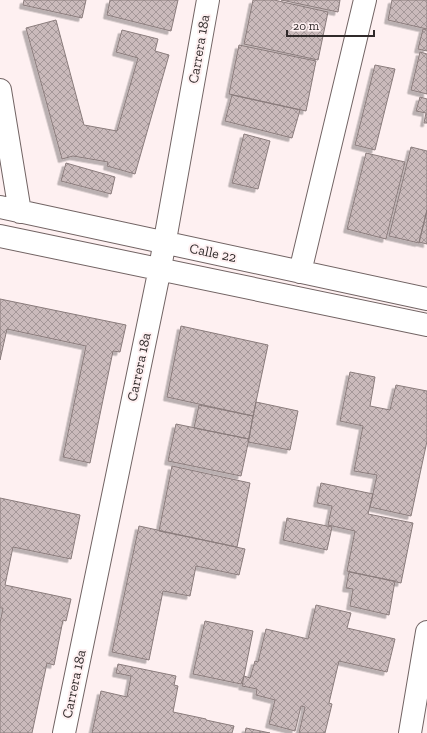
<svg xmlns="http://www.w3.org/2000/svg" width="427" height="733" font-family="'Zilla Slab',serif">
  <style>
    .building { fill: url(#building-cross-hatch); stroke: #8a7c7c; filter: url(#shadow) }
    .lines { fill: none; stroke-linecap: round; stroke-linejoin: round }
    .minor-casing { stroke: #726464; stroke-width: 24 }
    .minor { stroke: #fff; stroke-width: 22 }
    .labels { text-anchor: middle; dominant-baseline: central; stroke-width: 4; stroke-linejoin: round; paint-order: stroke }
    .street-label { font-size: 14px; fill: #302a2a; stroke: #fef0f1 }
  </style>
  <defs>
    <pattern id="building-cross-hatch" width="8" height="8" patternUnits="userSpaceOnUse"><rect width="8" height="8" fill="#cababb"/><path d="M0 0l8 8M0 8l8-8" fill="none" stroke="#a49798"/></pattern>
    <filter id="shadow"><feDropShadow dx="-3.5" dy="3.5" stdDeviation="0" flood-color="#0004"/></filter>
  </defs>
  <rect width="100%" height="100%" fill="#fef0f1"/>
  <!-- building -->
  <path class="building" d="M 24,0 L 86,0 L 82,18 L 23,5 Z
    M 110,0 L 178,0 L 171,31 L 107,15 Z
    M 253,0 L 274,0 L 328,12 L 318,60 L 244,44 Z
    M 281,0 L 340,0 L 338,12 Z
    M 392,0 L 427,0 L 427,29 L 388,20 Z
    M 56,20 L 84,125 L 117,131 L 138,58 L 116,52 L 122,30 L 158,39 L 155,51 L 169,55 L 135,174 L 107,166 L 108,162 L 73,156 L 62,159 L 26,28 Z
    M 423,29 L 427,30 L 427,51 L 418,49 Z
    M 239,45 L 316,61 L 306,111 L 229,94 Z
    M 420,52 L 427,54 L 427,94 L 411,90 Z
    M 375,65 L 395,69 L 375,150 L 355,145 Z
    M 232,95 L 300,110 L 292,138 L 225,121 Z
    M 420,97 L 427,99 L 427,123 L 424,123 L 426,113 L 416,111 Z
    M 244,134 L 270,141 L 258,189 L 232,183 Z
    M 411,147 L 427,151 L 427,210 L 419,243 L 389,236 Z
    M 366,153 L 405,162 L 386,239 L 347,229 Z
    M 66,163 L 115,177 L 111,194 L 61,181 Z
    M 427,210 L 427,244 L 419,242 Z
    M 0,299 L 126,325 L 120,352 L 113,351 L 90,463 L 63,457 L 86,346 L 7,329 L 0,360 Z
    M 181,326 L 268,345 L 253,416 L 167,397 Z
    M 350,372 L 375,377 L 370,406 L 390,410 L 396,385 L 427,391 L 427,441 L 411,516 L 370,507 L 377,475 L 354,471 L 363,426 L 340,421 Z
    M 256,402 L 298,411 L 290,450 L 248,442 Z
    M 199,405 L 253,416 L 249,439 L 194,428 Z
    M 176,424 L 249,439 L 241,476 L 168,461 Z
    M 172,466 L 250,483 L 237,547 L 159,531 Z
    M 321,483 L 373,494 L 368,514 L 413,523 L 401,583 L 347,571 L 355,531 L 328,525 L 332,506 L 317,503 Z
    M 0,498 L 80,515 L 71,559 L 13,547 L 5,585 L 71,599 L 66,621 L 63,620 L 54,665 L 47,663 L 32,733 L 0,733 L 0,623 L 3,608 L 0,608 Z
    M 287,518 L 332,527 L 327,550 L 283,540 Z
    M 139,526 L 245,549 L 239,575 L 196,566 L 190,596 L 163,591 L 149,660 L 112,652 Z
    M 349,572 L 395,581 L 389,615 L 350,606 L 353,589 L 346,588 Z
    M 316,605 L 351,613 L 347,628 L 395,639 L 387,672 L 339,661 L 329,703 L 332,704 L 325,733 L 299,733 L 305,707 L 301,706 L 295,731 L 269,724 L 275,700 L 256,695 L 257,689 L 242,686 L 244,676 L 250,678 L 255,661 L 258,662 L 266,629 L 308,639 Z
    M 205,621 L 253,631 L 244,676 L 241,684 L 193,674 Z
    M 118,664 L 176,676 L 174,685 L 178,686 L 173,712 L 206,719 L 206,720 L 234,726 L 232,733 L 92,733 L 101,691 L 127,697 L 131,676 L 116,673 Z
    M 246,728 L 270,733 L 245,733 Z"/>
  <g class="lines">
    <defs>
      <path id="minor" d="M 0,90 L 20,212
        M 0,207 L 427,299
        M 0,236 L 427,325
        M 300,272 L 365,0
        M 64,733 L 160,268 L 208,0
        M 410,733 L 427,632"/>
    </defs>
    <!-- minor casing -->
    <use href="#minor" class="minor-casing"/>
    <!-- minor -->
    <use href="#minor" class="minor"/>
  </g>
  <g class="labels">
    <!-- street labels -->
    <g class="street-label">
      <text transform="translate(199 49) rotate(-80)">Carrera 18a</text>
      <text transform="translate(213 253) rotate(12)">Calle 22</text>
      <text transform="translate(139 367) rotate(-78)">Carrera 18a</text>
      <text transform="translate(74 684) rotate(-78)">Carrera 18a</text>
    </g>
  </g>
  <!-- scale -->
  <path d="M287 30v6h87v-6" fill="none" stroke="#302a2a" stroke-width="2"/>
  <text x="293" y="30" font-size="12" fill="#302a2a" stroke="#fef0f1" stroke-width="3" paint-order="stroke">20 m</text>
</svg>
